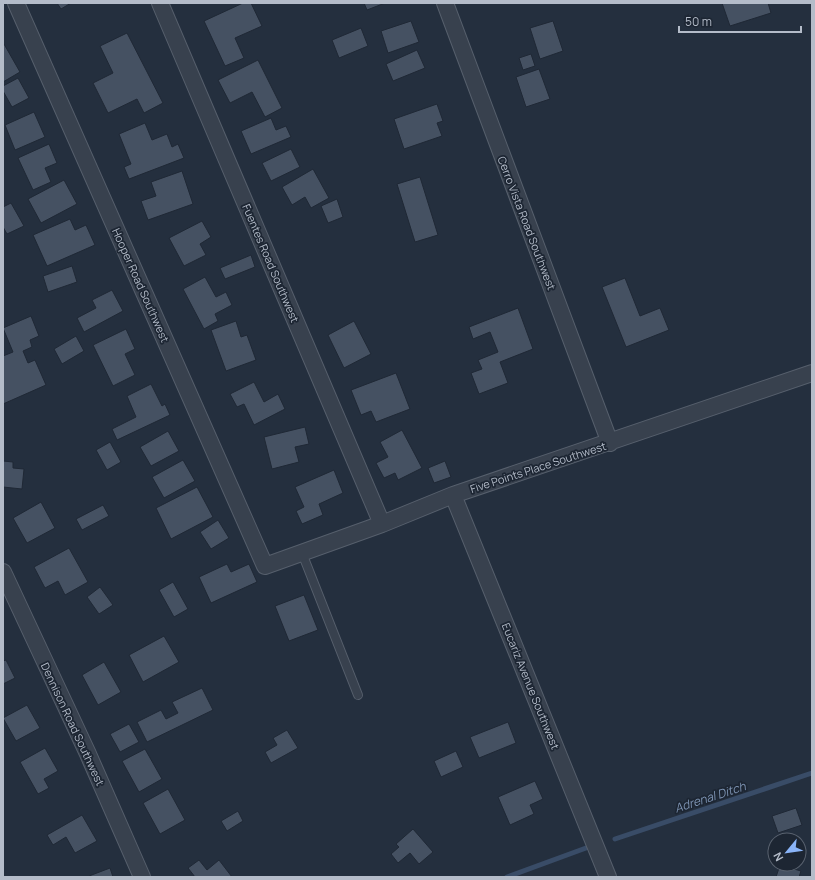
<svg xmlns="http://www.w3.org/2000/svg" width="815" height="880" font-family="Manrope,sans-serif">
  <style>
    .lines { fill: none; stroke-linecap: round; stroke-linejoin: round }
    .stream { stroke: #394c67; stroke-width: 5 }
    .building { fill: #455162; stroke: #1f2835 }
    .lane-casing { stroke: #565f6c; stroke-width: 10 }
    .street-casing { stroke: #565f6c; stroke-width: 18 }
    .lane { stroke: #38414e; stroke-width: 8 }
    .street { stroke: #38414e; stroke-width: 16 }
    .labels { text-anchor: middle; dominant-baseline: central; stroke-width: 3.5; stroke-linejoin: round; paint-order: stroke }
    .street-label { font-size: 11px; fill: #b4bcc9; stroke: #1d2633 }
    .water-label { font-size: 12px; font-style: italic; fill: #7c92b1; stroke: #1d2633 }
  </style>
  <rect width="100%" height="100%" fill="#242f3e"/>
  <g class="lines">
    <!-- stream -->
    <path class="stream" d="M 615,839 L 812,773
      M 507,877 L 586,848"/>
  </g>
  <!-- building -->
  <path class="building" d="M 57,3 L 71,3 L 61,9 Z
    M 243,3 L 251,3 L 262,26 L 235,38 L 244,58 L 225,66 L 204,21 Z
    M 364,3 L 385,3 L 367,10 Z
    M 722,3 L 768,3 L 771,13 L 730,26 Z
    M 411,21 L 419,42 L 388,53 L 381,31 Z
    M 553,21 L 563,51 L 540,59 L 530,28 Z
    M 361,28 L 368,46 L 339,58 L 332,40 Z
    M 127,33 L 163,103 L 144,113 L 137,99 L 108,113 L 93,83 L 113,73 L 100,46 Z
    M 4,44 L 20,72 L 3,82 L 3,45 Z
    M 417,50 L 425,68 L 393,81 L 386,64 Z
    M 531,54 L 535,66 L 523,70 L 519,58 Z
    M 258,60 L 282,108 L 265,117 L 252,92 L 230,103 L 218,80 Z
    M 539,69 L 550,99 L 526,107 L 516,77 Z
    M 18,78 L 29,98 L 12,107 L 3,91 L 3,86 Z
    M 437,104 L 443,121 L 437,123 L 442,136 L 404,149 L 394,119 Z
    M 34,112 L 45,137 L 15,150 L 5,125 Z
    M 271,118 L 276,130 L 286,126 L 291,137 L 251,154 L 241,131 Z
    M 145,123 L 152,140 L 167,134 L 172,147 L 178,144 L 184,158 L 129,179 L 124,167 L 131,164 L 119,134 Z
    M 49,144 L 57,163 L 45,168 L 51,182 L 33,190 L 18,158 Z
    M 291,149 L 300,167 L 271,181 L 262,163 Z
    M 313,169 L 329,198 L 311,208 L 305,197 L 292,205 L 282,187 Z
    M 182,171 L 193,204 L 148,220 L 141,201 L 156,196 L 151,182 Z
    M 420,177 L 438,235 L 415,242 L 397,184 Z
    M 64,180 L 77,204 L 41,223 L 28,199 Z
    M 337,199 L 343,217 L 328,223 L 321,206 Z
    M 11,203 L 24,226 L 7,234 L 3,227 L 3,207 Z
    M 70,219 L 75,230 L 86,225 L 95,245 L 47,266 L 33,235 Z
    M 202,221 L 211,237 L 200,244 L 206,255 L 184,266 L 169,238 Z
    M 251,255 L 255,267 L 225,279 L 220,268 Z
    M 72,266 L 77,282 L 48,292 L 43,276 Z
    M 205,277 L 216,297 L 226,292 L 232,305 L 215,314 L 218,321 L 204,329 L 183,289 Z
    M 625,278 L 640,316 L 660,308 L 669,330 L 626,347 L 602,287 Z
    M 112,290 L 123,311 L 84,332 L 77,318 L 96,308 L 92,300 Z
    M 518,308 L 533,349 L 500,362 L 508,383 L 479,394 L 471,373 L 482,369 L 478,360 L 498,352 L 490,332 L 473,339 L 469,327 Z
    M 31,316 L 39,336 L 30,340 L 32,347 L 23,351 L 28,363 L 35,360 L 46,385 L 3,404 L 3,356 L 13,352 L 3,328 Z
    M 236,321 L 241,337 L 247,335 L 256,360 L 226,371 L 211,330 Z
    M 354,321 L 371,354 L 344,368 L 328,335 Z
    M 126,329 L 135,349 L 125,354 L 135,375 L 113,386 L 93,345 Z
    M 76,336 L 84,351 L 62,364 L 54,349 Z
    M 396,373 L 410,409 L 376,422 L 371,411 L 361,415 L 351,390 Z
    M 254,382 L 264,402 L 278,394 L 285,409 L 254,425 L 244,404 L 237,407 L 230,394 Z
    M 151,384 L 162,406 L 165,404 L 170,415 L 117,440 L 112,429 L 136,417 L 127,396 Z
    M 305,427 L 309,444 L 295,447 L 299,462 L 272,469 L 264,437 Z
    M 402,430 L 422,468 L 398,480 L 395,473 L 384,478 L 376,463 L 388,457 L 380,442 Z
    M 168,431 L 179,451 L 151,466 L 140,447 Z
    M 110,442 L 121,462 L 107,470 L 96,450 Z
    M 183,460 L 195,481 L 164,498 L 152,477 Z
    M 3,461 L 13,462 L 13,468 L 24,469 L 22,489 L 3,487 Z
    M 445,461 L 451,477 L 434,483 L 428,468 Z
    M 334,470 L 343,493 L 319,504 L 323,515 L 302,524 L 296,511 L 304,507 L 295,487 Z
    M 197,487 L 213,517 L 171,539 L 156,508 Z
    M 41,502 L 55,528 L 27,543 L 13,518 Z
    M 103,505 L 109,516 L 82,530 L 76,519 Z
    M 218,520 L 229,538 L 211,549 L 200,532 Z
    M 69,548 L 88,582 L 65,595 L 58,581 L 45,588 L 34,567 Z
    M 227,564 L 231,572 L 249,564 L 257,582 L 211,603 L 199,577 Z
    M 173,582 L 188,609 L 174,617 L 159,590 Z
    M 100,587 L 113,605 L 99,614 L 87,597 Z
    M 304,595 L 318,630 L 289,641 L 275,606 Z
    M 164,636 L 179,662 L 143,682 L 129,655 Z
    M 6,660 L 15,678 L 3,684 L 3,661 Z
    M 104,662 L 121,692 L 98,705 L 82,675 Z
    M 202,688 L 213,710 L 147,742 L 137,722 L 161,710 L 166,719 L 178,713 L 172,702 Z
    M 27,705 L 40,728 L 16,741 L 3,718 Z
    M 508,722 L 516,743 L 479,758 L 470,737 Z
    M 129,724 L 139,742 L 120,752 L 110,734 Z
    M 287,730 L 298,748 L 271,763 L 265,752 L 277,745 L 273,738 Z
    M 45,748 L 58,771 L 44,779 L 49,788 L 38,794 L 20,762 Z
    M 145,749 L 162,779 L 139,792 L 122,761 Z
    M 456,751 L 463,767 L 441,777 L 434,761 Z
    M 535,781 L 543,799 L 530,805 L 534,814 L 510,825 L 498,797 Z
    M 168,789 L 185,820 L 160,834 L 143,803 Z
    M 796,808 L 802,825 L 778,833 L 772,816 Z
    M 238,811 L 243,821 L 227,831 L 221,821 Z
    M 82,815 L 97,841 L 75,853 L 66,837 L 53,845 L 47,835 Z
    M 413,829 L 433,852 L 419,864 L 410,853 L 398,863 L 391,854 L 399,847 L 396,844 Z
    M 199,860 L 207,870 L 219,860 L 232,877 L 195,877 L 188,868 Z
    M 780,865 L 801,871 L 799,877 L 776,877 Z
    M 110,868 L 113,877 L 89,877 L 89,876 Z"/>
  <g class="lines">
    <defs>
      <path id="lane" d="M 302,553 L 358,695"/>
      <path id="street" d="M 16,3 L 265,566 L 382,524 L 453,495 L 812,373
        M 160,3 L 382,524
        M 445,3 L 610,443
        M 453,495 L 608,877
        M 3,572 L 88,754 L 142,877"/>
    </defs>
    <!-- lane casing -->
    <use href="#lane" class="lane-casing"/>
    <!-- street casing -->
    <use href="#street" class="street-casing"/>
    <!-- lane -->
    <use href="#lane" class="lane"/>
    <!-- street -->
    <use href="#street" class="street"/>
  </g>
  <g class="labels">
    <!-- street labels -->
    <g class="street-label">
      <text transform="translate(527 223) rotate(69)">Cerro Vista Road Southwest</text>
      <text transform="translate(271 263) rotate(67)">Fuentes Road Southwest</text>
      <text transform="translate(141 285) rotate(66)">Hooper Road Southwest</text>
      <text transform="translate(538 467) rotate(-18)">Five Points Place Southwest</text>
      <text transform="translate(531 686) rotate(68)">Eucariz Avenue Southwest</text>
      <text transform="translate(73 724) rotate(65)">Dennison Road Southwest</text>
    </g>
    <!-- water labels -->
    <g class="water-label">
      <text transform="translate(710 797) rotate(-18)">Adrenal Ditch</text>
    </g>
  </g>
  <!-- border -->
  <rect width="815" height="880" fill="none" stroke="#b4bcc9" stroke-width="8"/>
  <!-- north arrow -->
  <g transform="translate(787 852) rotate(241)"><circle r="19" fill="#1d2633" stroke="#59626f"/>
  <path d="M0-3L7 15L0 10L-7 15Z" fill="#8ab4f8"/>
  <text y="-6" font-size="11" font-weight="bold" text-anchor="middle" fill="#b4bcc9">N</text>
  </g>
  <!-- scale -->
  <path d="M679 26v6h122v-6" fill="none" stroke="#b4bcc9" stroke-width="2"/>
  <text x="685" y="26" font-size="12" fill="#b4bcc9" stroke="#1d2633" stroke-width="3" paint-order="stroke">50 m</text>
</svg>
